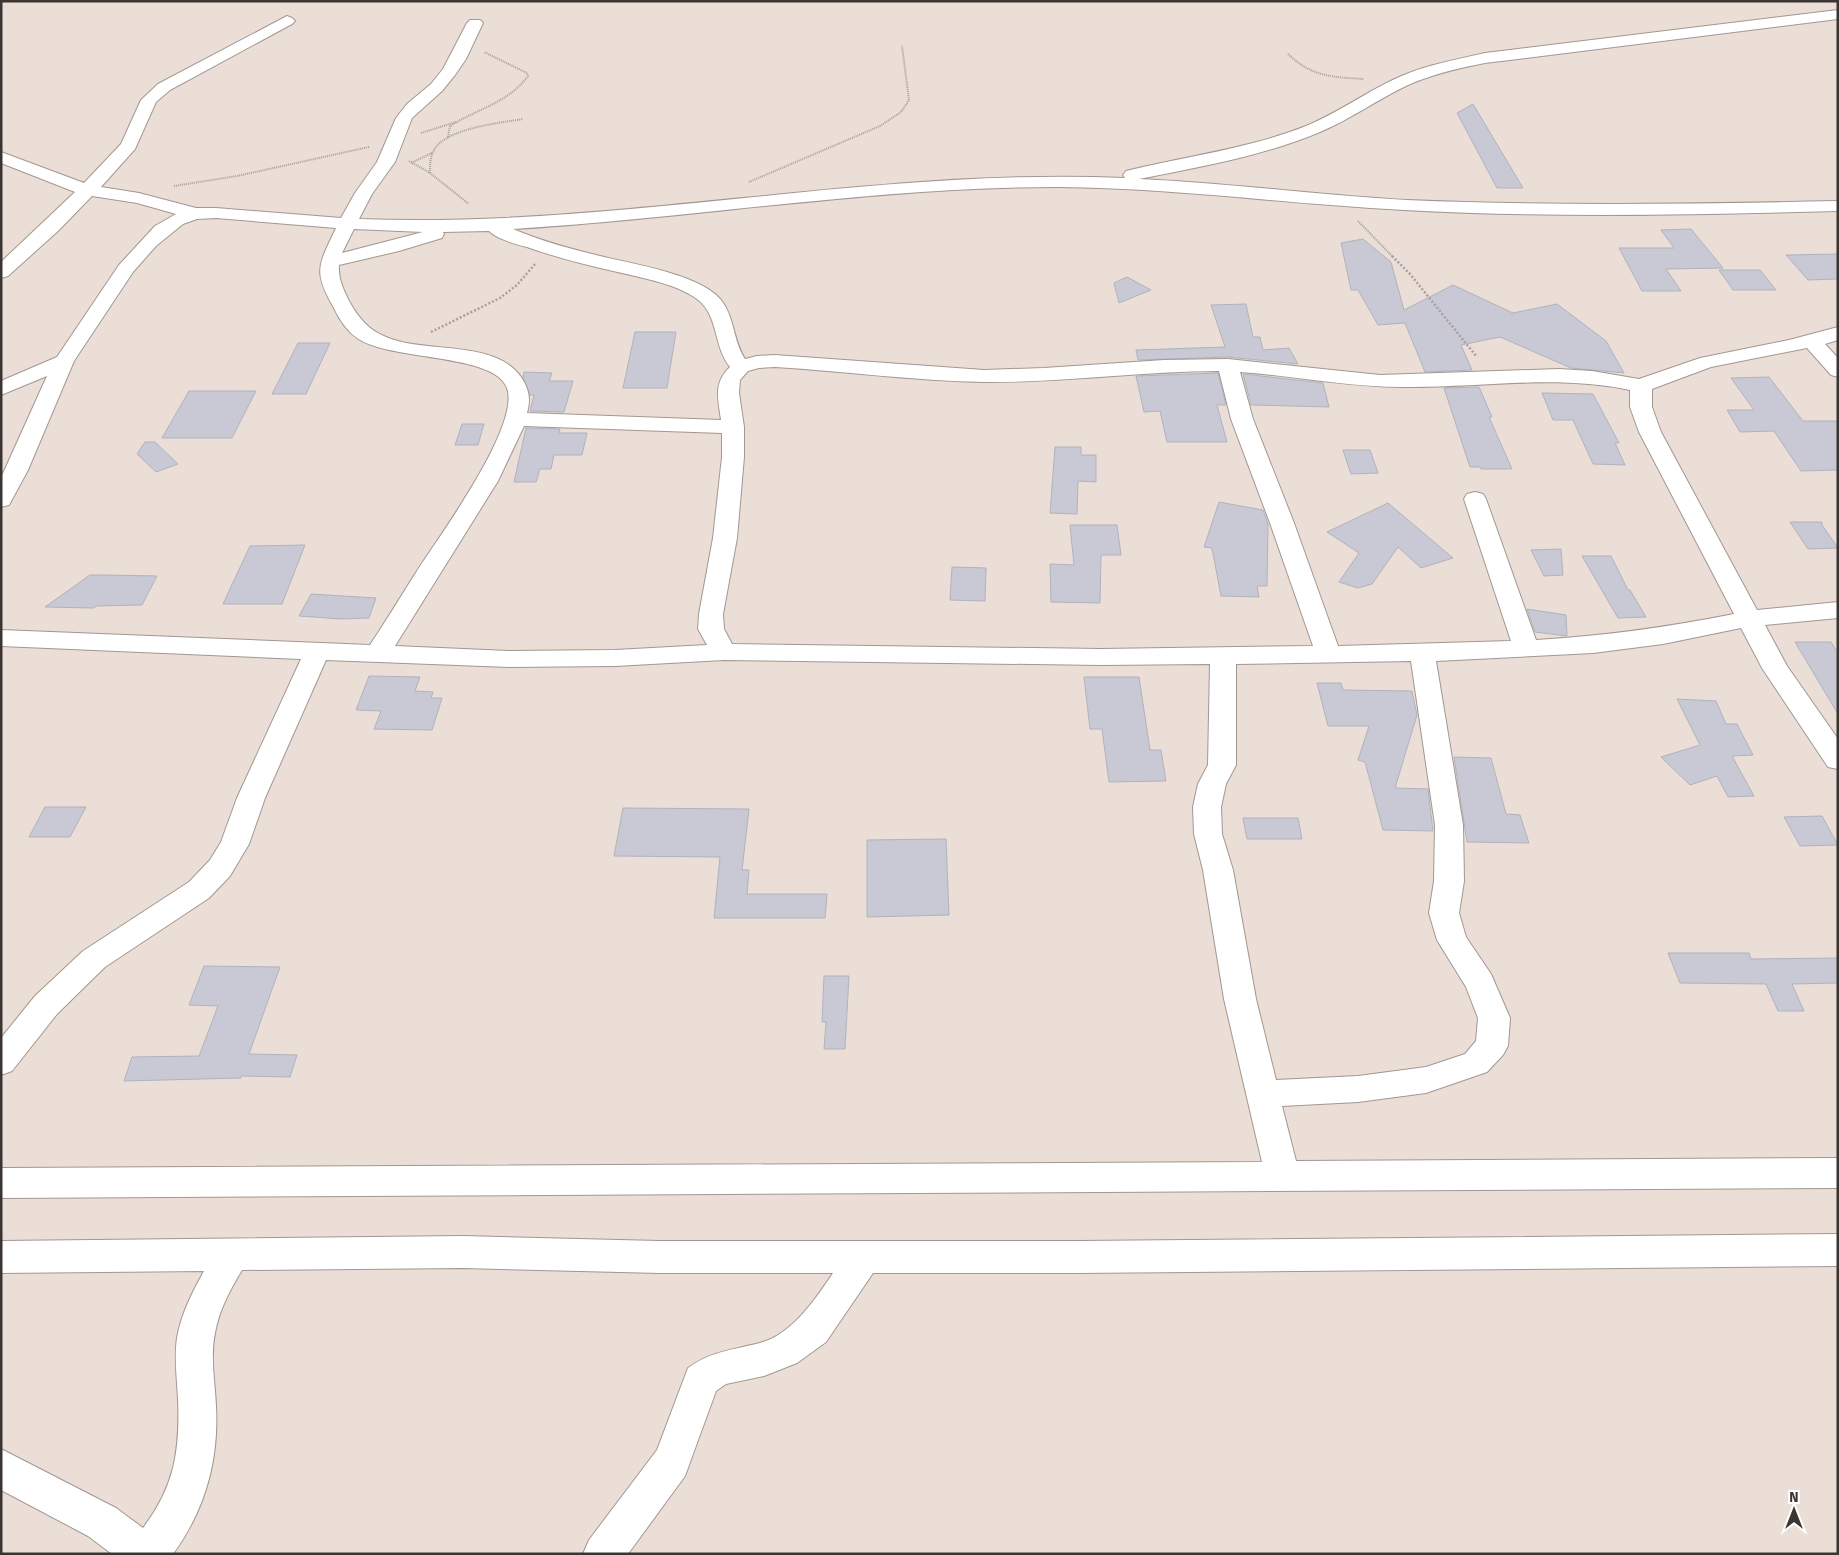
<svg xmlns="http://www.w3.org/2000/svg" width="1839" height="1555" font-family="'Fira Sans',sans-serif">
  <style>
    .building { fill: #c8c9d5; stroke: #b1b2bd }
    .lines { fill: none; stroke-linecap: round; stroke-linejoin: round }
    .minor-casing { stroke: #a29791; stroke-width: 2 }
    .path-far1 { stroke: #aaa09b; stroke-width: 2; stroke-dasharray: 1 1; stroke-linecap: butt }
    .path { stroke: #aaa09b; stroke-width: 2.5; stroke-dasharray: 2 2; stroke-linecap: butt }
    .minor { fill: #fff; fill-rule: evenodd }
  </style>
  <rect width="100%" height="100%" fill="#eaded7"/>
  <!-- building -->
  <path class="building" d="M 1473,104 L 1523,188 L 1497,188 L 1457,113 Z
    M 1691,229 L 1723,268 L 1666,269 L 1681,291 L 1642,291 L 1619,248 L 1674,248 L 1661,230 Z
    M 1363,239 L 1391,262 L 1404,310 L 1453,285 L 1513,313 L 1557,304 L 1606,341 L 1624,373 L 1571,368 L 1500,337 L 1461,345 L 1472,370 L 1425,372 L 1405,323 L 1378,325 L 1358,290 L 1351,290 L 1341,243 Z
    M 1838,254 L 1838,279 L 1808,280 L 1786,255 Z
    M 1719,270 L 1760,270 L 1776,290 L 1733,290 Z
    M 1127,277 L 1151,290 L 1119,303 L 1114,283 Z
    M 1246,304 L 1253,337 L 1260,337 L 1263,350 L 1289,348 L 1298,364 L 1228,357 L 1138,360 L 1136,350 L 1225,347 L 1211,305 Z
    M 635,332 L 676,332 L 667,388 L 623,388 Z
    M 298,343 L 330,343 L 306,394 L 272,394 Z
    M 524,372 L 552,373 L 549,381 L 573,381 L 564,412 L 530,411 L 534,395 L 530,395 L 523,377 Z
    M 1218,373 L 1226,405 L 1217,405 L 1227,442 L 1167,442 L 1160,411 L 1144,412 L 1136,376 Z
    M 1243,374 L 1323,383 L 1329,407 L 1251,405 Z
    M 1769,377 L 1803,421 L 1838,421 L 1838,470 L 1801,471 L 1774,431 L 1740,432 L 1727,410 L 1754,410 L 1731,378 Z
    M 1479,387 L 1492,417 L 1489,417 L 1512,469 L 1481,469 L 1480,467 L 1470,467 L 1444,388 Z
    M 189,391 L 256,391 L 232,438 L 162,438 Z
    M 1542,393 L 1593,394 L 1619,443 L 1615,443 L 1625,465 L 1593,464 L 1573,420 L 1553,420 Z
    M 462,424 L 484,424 L 478,445 L 455,445 Z
    M 526,428 L 560,429 L 559,433 L 587,433 L 582,455 L 554,455 L 551,469 L 540,469 L 536,482 L 514,482 Z
    M 145,442 L 155,442 L 178,464 L 156,472 L 137,454 Z
    M 1055,447 L 1081,447 L 1081,455 L 1096,455 L 1096,482 L 1078,481 L 1077,514 L 1050,513 Z
    M 1343,450 L 1370,450 L 1378,473 L 1351,474 Z
    M 1219,502 L 1263,510 L 1268,524 L 1267,586 L 1257,586 L 1259,597 L 1221,596 L 1212,548 L 1204,547 Z
    M 1388,503 L 1453,558 L 1421,568 L 1398,547 L 1372,584 L 1358,588 L 1339,582 L 1359,553 L 1327,532 Z
    M 1790,522 L 1822,522 L 1822,525 L 1838,548 L 1808,549 Z
    M 1070,525 L 1117,525 L 1121,555 L 1101,555 L 1100,603 L 1051,602 L 1050,564 L 1074,565 Z
    M 305,545 L 282,604 L 223,604 L 250,546 Z
    M 1561,549 L 1563,575 L 1544,576 L 1531,550 Z
    M 1582,556 L 1611,556 L 1628,590 L 1630,590 L 1646,617 L 1618,618 Z
    M 952,567 L 986,568 L 985,601 L 950,600 Z
    M 90,575 L 105,575 L 157,576 L 142,605 L 96,606 L 94,608 L 45,607 Z
    M 311,594 L 376,598 L 369,618 L 341,619 L 299,616 Z
    M 1527,609 L 1566,615 L 1567,636 L 1535,632 Z
    M 1795,642 L 1831,642 L 1838,653 L 1838,714 Z
    M 369,676 L 420,677 L 415,691 L 433,692 L 431,698 L 442,698 L 432,730 L 374,729 L 381,711 L 356,710 Z
    M 1084,677 L 1139,677 L 1150,750 L 1161,750 L 1166,781 L 1109,782 L 1102,729 L 1090,729 Z
    M 1317,683 L 1341,683 L 1343,690 L 1412,691 L 1417,715 L 1395,788 L 1428,789 L 1433,831 L 1383,830 L 1365,762 L 1358,760 L 1369,726 L 1328,726 Z
    M 1677,699 L 1716,701 L 1726,724 L 1737,724 L 1753,755 L 1732,756 L 1754,796 L 1728,797 L 1717,776 L 1690,785 L 1661,757 L 1700,745 Z
    M 1454,757 L 1491,758 L 1506,814 L 1520,815 L 1529,843 L 1467,842 Z
    M 45,807 L 86,807 L 70,837 L 29,837 Z
    M 623,808 L 749,809 L 742,870 L 749,870 L 747,894 L 827,894 L 825,918 L 714,918 L 720,857 L 614,856 Z
    M 1822,816 L 1838,845 L 1800,846 L 1784,817 Z
    M 1243,818 L 1298,818 L 1302,839 L 1247,839 Z
    M 946,839 L 949,915 L 867,917 L 867,840 Z
    M 1668,953 L 1749,953 L 1751,959 L 1838,958 L 1838,983 L 1792,984 L 1804,1011 L 1778,1011 L 1766,984 L 1680,983 Z
    M 204,966 L 280,967 L 249,1054 L 297,1055 L 290,1077 L 241,1076 L 241,1078 L 124,1081 L 132,1057 L 199,1056 L 218,1006 L 189,1005 Z
    M 824,976 L 849,976 L 845,1049 L 824,1049 L 826,1022 L 822,1022 Z"/>
  <g class="lines">
    <defs>
      <path id="minor" d="M 1838,10 L 1838,19 L 1485,63 C 1459,68 1433,74 1408,85 C 1378,99 1351,119 1320,132 C 1263,156 1200,167 1139,179 C 1229,183 1317,195 1407,200 C 1550,206 1694,204 1838,201 L 1838,211 C 1693,215 1549,218 1404,210 C 1289,204 1174,188 1058,187 C 876,187 695,218 513,229 C 541,241 571,249 600,256 C 632,264 700,274 721,300 C 735,318 733,341 745,359 L 757,356 L 775,355 L 984,370 L 1044,368 L 1164,360 L 1228,359 L 1380,375 L 1559,369 L 1592,371 L 1639,379 L 1700,358 L 1789,340 L 1838,327 L 1838,340 L 1825,344 L 1838,358 L 1838,377 L 1831,375 L 1807,348 L 1711,367 L 1652,389 L 1652,407 L 1661,432 L 1757,610 L 1838,602 L 1838,618 L 1765,625 L 1787,666 L 1838,739 L 1838,769 L 1828,767 L 1762,668 L 1741,628 L 1663,644 L 1593,653 L 1436,661 L 1463,825 L 1464,881 L 1459,913 L 1466,937 L 1491,974 L 1510,1018 L 1508,1046 L 1503,1055 L 1487,1072 L 1426,1093 L 1358,1102 L 1282,1106 L 1296,1161 L 1838,1158 L 1838,1188 L 1,1198 L 1,1168 L 1262,1162 L 1224,999 L 1203,870 L 1194,834 L 1193,807 L 1198,784 L 1208,765 L 1210,664 L 1101,665 L 724,660 L 615,666 L 509,667 L 326,660 L 265,798 L 249,844 L 230,876 L 209,898 L 105,967 L 57,1014 L 12,1071 L 1,1075 L 1,1038 L 35,996 L 83,951 L 189,882 L 210,860 L 221,842 L 237,798 L 301,659 L 1,646 L 1,630 L 370,645 C 386,621 401,596 417,571 C 438,538 521,426 507,388 C 495,353 389,361 357,338 C 347,331 339,319 334,308 C 312,270 319,265 336,228 L 216,218 L 197,219 L 183,224 L 156,246 L 133,272 L 74,361 L 28,470 L 9,505 L 1,507 L 1,478 L 47,376 L 1,395 L 1,381 L 57,357 L 119,265 L 155,226 L 176,214 L 137,203 L 92,196 L 58,231 L 8,276 L 1,278 L 1,262 L 75,192 L 1,163 L 1,152 L 84,183 L 121,144 L 141,100 L 158,84 L 287,16 L 292,18 L 295,21 L 292,24 L 170,90 L 156,102 L 135,149 L 101,187 L 139,193 L 196,208 L 216,208 L 341,218 L 355,193 L 377,162 L 396,118 L 407,104 L 431,84 L 443,69 L 467,23 L 470,20 L 480,20 L 483,23 L 466,59 L 455,75 L 442,91 L 412,118 L 395,162 L 372,194 L 359,219 C 616,229 869,167 1125,178 L 1123,175 L 1126,171 C 1186,156 1248,149 1306,126 C 1338,113 1366,92 1397,78 C 1425,65 1455,60 1485,53 ZM 354,229 L 423,232 L 342,253 ZM 489,231 C 497,239 515,244 527,247 C 558,258 590,266 622,273 C 647,279 676,284 697,299 C 719,315 713,346 730,367 C 713,383 718,398 721,420 L 527,413 C 531,399 529,389 521,377 C 495,339 425,354 386,337 C 368,330 358,317 349,301 C 343,289 338,278 339,265 L 399,251 L 442,238 L 444,234 L 443,232 ZM 775,367 C 845,371 914,381 984,382 C 1062,383 1141,371 1219,371 L 1231,419 L 1270,523 L 1313,646 L 1101,649 L 732,644 L 724,629 L 723,614 L 737,538 L 744,457 L 744,427 L 739,393 L 740,380 L 748,371 L 759,368 ZM 1240,372 C 1295,376 1348,387 1403,387 C 1480,388 1555,374 1630,390 L 1630,407 L 1639,432 L 1734,614 C 1668,627 1604,636 1536,640 L 1486,499 L 1483,494 L 1475,492 L 1467,494 L 1464,499 L 1511,641 L 1338,646 L 1294,523 L 1253,419 ZM 524,426 L 722,433 L 722,457 L 713,538 L 699,614 L 698,629 L 707,645 L 615,650 L 509,651 L 395,646 L 498,481 ZM 1411,661 L 1435,825 L 1434,881 L 1429,913 L 1437,940 L 1466,987 L 1478,1018 L 1476,1041 L 1465,1054 L 1426,1067 L 1358,1076 L 1276,1080 L 1256,999 L 1233,870 L 1222,834 L 1221,807 L 1226,784 L 1236,765 L 1236,664 Z
        M 1838,1234 L 1838,1266 L 1079,1273 L 873,1273 L 826,1342 L 797,1363 L 764,1376 L 726,1384 L 716,1391 L 685,1476 L 628,1554 L 583,1554 L 589,1540 L 657,1450 L 688,1368 C 713,1350 735,1350 763,1342 C 793,1333 817,1297 833,1273 L 659,1273 L 463,1268 L 242,1270 C 230,1290 219,1310 215,1333 C 210,1357 215,1382 216,1406 C 219,1460 205,1510 173,1554 L 112,1554 L 88,1536 L 1,1490 L 1,1449 L 116,1508 L 143,1528 C 175,1486 180,1450 178,1399 C 177,1378 174,1358 177,1338 C 181,1314 193,1291 204,1271 L 1,1273 L 1,1241 L 463,1236 L 659,1241 L 1079,1241 Z"/>
    </defs>
    <!-- minor casing -->
    <use href="#minor" class="minor-casing"/>
    <!-- path-far1 -->
    <path class="path-far1" d="M 1288,54 C 1312,77 1332,77 1364,79
      M 421,133 L 456,122
      M 448,137 L 450,126 C 477,109 508,103 528,76 L 527,73 L 484,52
      M 409,161 L 430,173 L 469,204
      M 411,163 L 432,153
      M 430,173 C 430,165 430,157 434,150 C 446,128 500,123 523,119
      M 749,182 L 880,126 L 901,112 L 909,100 L 902,46
      M 174,186 L 237,176 L 369,147
      M 1358,221 L 1393,257"/>
    <!-- path -->
    <path class="path" d="M 1392,256 L 1410,274 L 1477,357
      M 431,332 L 500,298 L 517,285 L 535,264"/>
    <!-- minor -->
    <use href="#minor" class="minor"/>
  </g>
  <!-- border -->
  <rect width="1839" height="1555" fill="none" stroke="#3a3532" stroke-width="5"/>
  <!-- north arrow -->
  <g transform="translate(1794 1510)" stroke="#ffffff" stroke-width="4" paint-order="stroke">
  <path d="M0-4L9 19L0 12L-9 19Z" fill="#3a3532"/>
  <text y="-8" font-size="14" font-weight="bold" text-anchor="middle" fill="#3a3532">N</text>
  </g>
</svg>
